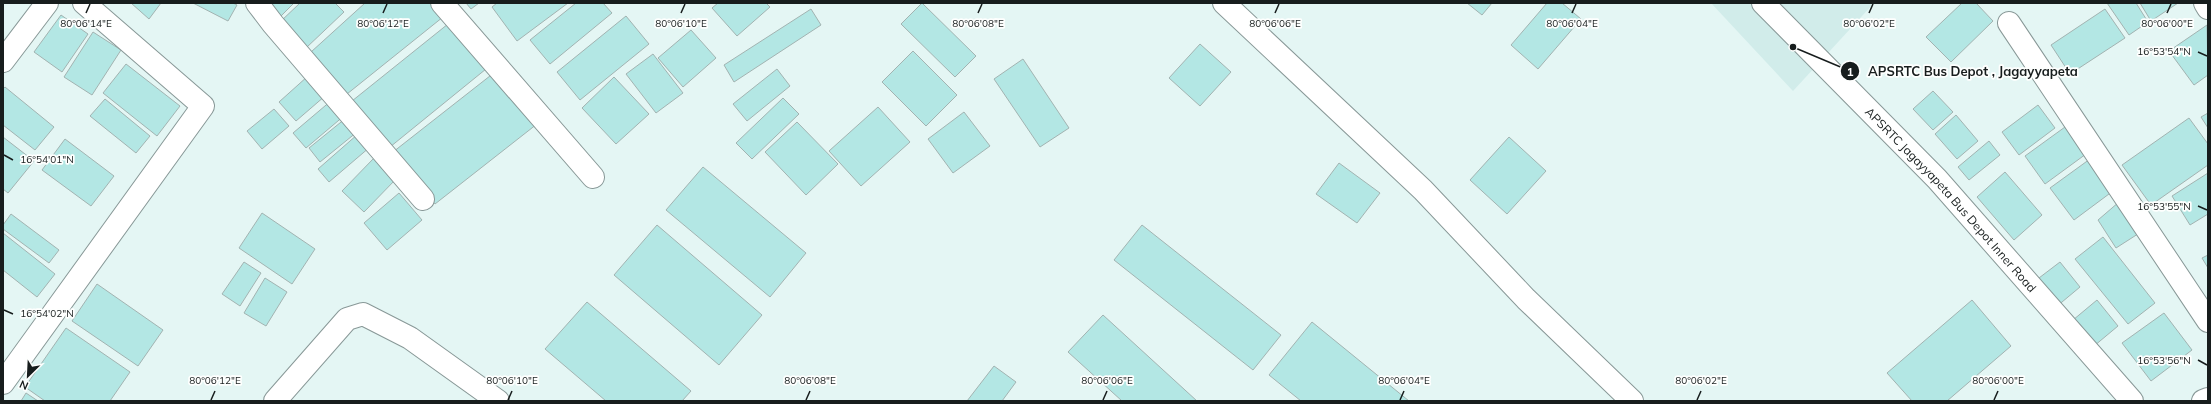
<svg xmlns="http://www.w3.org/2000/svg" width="2211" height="404" font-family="Mulish,sans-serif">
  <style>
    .built { fill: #d1ecea }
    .building { fill: #b3e7e4; stroke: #a2b3b1 }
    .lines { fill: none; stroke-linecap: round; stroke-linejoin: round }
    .minor-casing { stroke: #889897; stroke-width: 24 }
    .major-casing { stroke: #889897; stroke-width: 24 }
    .minor { stroke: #fff; stroke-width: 22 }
    .major { stroke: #fff; stroke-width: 22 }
    .ticks { fill: none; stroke: #171d1d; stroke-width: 1.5 }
    .labels { text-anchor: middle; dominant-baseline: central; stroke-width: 3.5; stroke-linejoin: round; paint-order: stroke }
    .street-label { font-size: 12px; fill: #171d1d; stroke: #fefffe }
    .ticks-label { font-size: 10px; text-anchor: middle; fill: #171d1d; stroke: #fefffe; stroke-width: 3.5; stroke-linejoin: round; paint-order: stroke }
    .leader { fill: none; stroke: #171d1d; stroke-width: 1.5 }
    .callout-dot { fill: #171d1d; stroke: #fefffe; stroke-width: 1.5 }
    .mark-label { font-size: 12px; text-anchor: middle; font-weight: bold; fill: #fff }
    .callout-label { font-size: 13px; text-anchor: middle; font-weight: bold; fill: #171d1d; stroke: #fefffe; stroke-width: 3.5; stroke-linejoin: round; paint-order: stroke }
  </style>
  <rect width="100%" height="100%" fill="#e4f6f4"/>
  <!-- built -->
  <path class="built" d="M 1711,3 L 1874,3 L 1793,91 Z"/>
  <!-- building -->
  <path class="building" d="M 131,3 L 161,3 L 149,19 Z
    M 193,3 L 233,3 L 237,5 L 228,21 Z
    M 267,3 L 294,3 L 280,17 Z
    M 300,3 L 335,3 L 344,12 L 306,48 L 280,22 Z
    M 365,3 L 430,3 L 443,17 L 347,94 L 311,52 Z
    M 466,3 L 479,3 L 471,9 Z
    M 497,3 L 568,3 L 517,41 L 492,7 Z
    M 576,3 L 603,3 L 612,13 L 550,64 L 530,40 Z
    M 718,3 L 766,3 L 770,7 L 737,36 L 712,8 Z
    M 922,3 L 976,56 L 955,77 L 901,24 Z
    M 1467,3 L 1492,3 L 1482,15 Z
    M 1547,3 L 1562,3 L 1581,19 L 1538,69 L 1511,45 Z
    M 1962,3 L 1976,3 L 1993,21 L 1951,62 L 1926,37 Z
    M 2107,3 L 2136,3 L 2148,22 L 2129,35 Z
    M 2140,3 L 2178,3 L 2151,21 Z
    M 811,9 L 821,25 L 734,82 L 724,65 Z
    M 2105,9 L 2125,38 L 2070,74 L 2051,45 Z
    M 61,15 L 88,34 L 62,72 L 34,52 Z
    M 626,16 L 649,44 L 580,100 L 557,72 Z
    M 448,24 L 486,69 L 390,147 L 352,101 Z
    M 2207,25 L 2208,75 L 2194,85 L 2169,51 Z
    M 691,30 L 716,58 L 683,87 L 658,58 Z
    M 93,32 L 121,50 L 92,95 L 64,77 Z
    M 1200,44 L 1231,72 L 1200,106 L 1169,78 Z
    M 913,51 L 957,95 L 926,126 L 882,82 Z
    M 653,54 L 683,93 L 656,113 L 626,74 Z
    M 1023,59 L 1069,128 L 1040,147 L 994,79 Z
    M 126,64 L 180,106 L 157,136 L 103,93 Z
    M 777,69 L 790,86 L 747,121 L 733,104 Z
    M 495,72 L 537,124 L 435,204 L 393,152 Z
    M 308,76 L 325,96 L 296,121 L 279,102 Z
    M 614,77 L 649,114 L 616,144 L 582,108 Z
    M 5,87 L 54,127 L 35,150 L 3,125 L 3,89 Z
    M 1933,91 L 1953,112 L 1933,130 L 1913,109 Z
    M 783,98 L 799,114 L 752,159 L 736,143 Z
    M 105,99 L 150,136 L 136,153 L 90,116 Z
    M 332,100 L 345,115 L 306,148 L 293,133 Z
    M 2038,105 L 2055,128 L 2019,155 L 2002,132 Z
    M 878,107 L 910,142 L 861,186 L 829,151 Z
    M 274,109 L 289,126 L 262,149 L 247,131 Z
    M 964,112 L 990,146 L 953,173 L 928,139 Z
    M 2208,113 L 2208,128 L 2201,117 Z
    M 1956,115 L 1978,141 L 1957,159 L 1935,134 Z
    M 346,118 L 357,132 L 320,162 L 309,148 Z
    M 2189,118 L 2208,144 L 2208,165 L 2151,205 L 2122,165 Z
    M 797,122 L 838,164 L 806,195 L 765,152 Z
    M 2065,127 L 2086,154 L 2045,184 L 2025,156 Z
    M 358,134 L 370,147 L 329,182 L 318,169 Z
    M 3,137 L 34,161 L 8,193 L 3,189 Z
    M 1509,137 L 1546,171 L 1507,214 L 1470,180 Z
    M 65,139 L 114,176 L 91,206 L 42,170 Z
    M 1989,141 L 2000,155 L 1969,180 L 1958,167 Z
    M 374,158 L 396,179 L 364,212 L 342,191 Z
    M 2090,159 L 2113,191 L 2074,220 L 2050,188 Z
    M 1339,163 L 1380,193 L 1357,223 L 1316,194 Z
    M 703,167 L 806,253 L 770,297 L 666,210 Z
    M 2005,172 L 2042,215 L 2014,240 L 1977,197 Z
    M 2208,173 L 2208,214 L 2190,225 L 2172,196 Z
    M 399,193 L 422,220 L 387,250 L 364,223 Z
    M 2119,202 L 2141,232 L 2116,248 L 2098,220 Z
    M 262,213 L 315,249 L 292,284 L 239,248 Z
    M 11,214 L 59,250 L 49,263 L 3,229 L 3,225 Z
    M 657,225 L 762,315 L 719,365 L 614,275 Z
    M 1142,225 L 1281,335 L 1253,370 L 1114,260 Z
    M 3,233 L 55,274 L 37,297 L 3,270 Z
    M 2103,237 L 2155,303 L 2128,324 L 2075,259 Z
    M 2208,255 L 2208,268 L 2202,258 Z
    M 244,262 L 261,273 L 240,306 L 222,294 Z
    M 2060,262 L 2080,287 L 2056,307 L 2035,281 Z
    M 265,278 L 287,292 L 266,326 L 244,313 Z
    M 97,284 L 163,330 L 138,366 L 72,321 Z
    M 1972,300 L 2011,346 L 1947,401 L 1912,401 L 1887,373 Z
    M 2097,300 L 2118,326 L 2094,346 L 2073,320 Z
    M 587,302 L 691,391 L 682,401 L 606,401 L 545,349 Z
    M 2164,313 L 2192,350 L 2151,381 L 2122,343 Z
    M 1103,315 L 1197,401 L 1122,401 L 1068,352 Z
    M 1312,322 L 1409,401 L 1301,401 L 1269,375 Z
    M 66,328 L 130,372 L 110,401 L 45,401 L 25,387 Z
    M 994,366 L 1016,382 L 1002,401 L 967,401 Z
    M 26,393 L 38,401 L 21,401 Z"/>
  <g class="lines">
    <defs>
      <g id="minor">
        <path d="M 257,3 L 273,24 L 423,199"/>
        <path d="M 442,3 L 593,177"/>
        <path d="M 1224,3 L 1423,190 L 1526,299 L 1632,401"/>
        <path id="s1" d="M 1763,3 L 1937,179 L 2132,401"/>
        <path d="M 2205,3 L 2208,8"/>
        <path d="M 2009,23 L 2208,321"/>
        <path d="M 3,61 L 47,3"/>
        <path d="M 3,383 L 203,106 L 84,3"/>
        <path d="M 275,401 L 347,319 L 363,314 L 410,338 L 498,401"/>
      </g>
      <path id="major" d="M 2203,401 L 2208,399"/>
    </defs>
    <!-- minor casing -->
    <use href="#minor" class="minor-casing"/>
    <!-- major casing -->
    <use href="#major" class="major-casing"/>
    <!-- minor -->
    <use href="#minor" class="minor"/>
    <!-- major -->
    <use href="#major" class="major"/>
  </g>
  <!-- ticks -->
  <path class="ticks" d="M 86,13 L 90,4M 383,13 L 387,4M 681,13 L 685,4M 978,13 L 982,4M 1275,13 L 1279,4M 1572,13 L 1576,4M 1869,13 L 1873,4M 2167,13 L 2171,4M 2198,52 L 2207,56M 4,155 L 13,160M 2198,206 L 2207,210M 4,310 L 13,314M 2198,360 L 2207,365M 211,400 L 215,391M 508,400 L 512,391M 806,400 L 810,391M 1103,400 L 1107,391M 1400,400 L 1404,391M 1697,400 L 1701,391M 1994,400 L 1998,391"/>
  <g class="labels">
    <!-- street labels -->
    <g class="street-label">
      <text stroke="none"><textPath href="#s1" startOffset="272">APSRTC Jagayyapeta Bus Depot Inner Road</textPath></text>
    </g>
  </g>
  <g class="ticks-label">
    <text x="86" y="27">80°06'14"E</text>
    <text x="383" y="27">80°06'12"E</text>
    <text x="978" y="27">80°06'08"E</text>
    <text x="1275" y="27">80°06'06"E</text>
    <text x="1869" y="27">80°06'02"E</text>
    <text x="681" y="27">80°06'10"E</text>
    <text x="1572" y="27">80°06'04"E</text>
    <text x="2167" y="27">80°06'00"E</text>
    <text x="2164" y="55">16°53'54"N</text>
    <text x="47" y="163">16°54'01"N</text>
    <text x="2164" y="210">16°53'55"N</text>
    <text x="47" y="317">16°54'02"N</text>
    <text x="2164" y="364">16°53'56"N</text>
    <text x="215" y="384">80°06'12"E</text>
    <text x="512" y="384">80°06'10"E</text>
    <text x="810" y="384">80°06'08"E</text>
    <text x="1107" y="384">80°06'06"E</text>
    <text x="1404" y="384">80°06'04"E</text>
    <text x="1701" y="384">80°06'02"E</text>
    <text x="1998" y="384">80°06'00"E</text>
  </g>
  <!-- callouts -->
  <path class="leader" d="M1793 47L1850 71"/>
  <g class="callout-dot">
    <circle cx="1793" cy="47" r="4"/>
    <circle cx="1850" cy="71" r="10"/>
  </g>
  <g class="mark-label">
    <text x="1850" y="76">1</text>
  </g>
  <g class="callout-label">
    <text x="1973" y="76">APSRTC Bus Depot , Jagayyapeta</text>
  </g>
  <!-- border -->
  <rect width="2211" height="404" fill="none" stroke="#171d1d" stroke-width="8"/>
  <!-- north arrow -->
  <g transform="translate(28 376) rotate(204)" stroke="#fefffe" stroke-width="3" paint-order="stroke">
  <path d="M0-3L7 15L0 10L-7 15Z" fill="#171d1d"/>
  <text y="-6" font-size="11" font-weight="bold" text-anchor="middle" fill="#171d1d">N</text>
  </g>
</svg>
